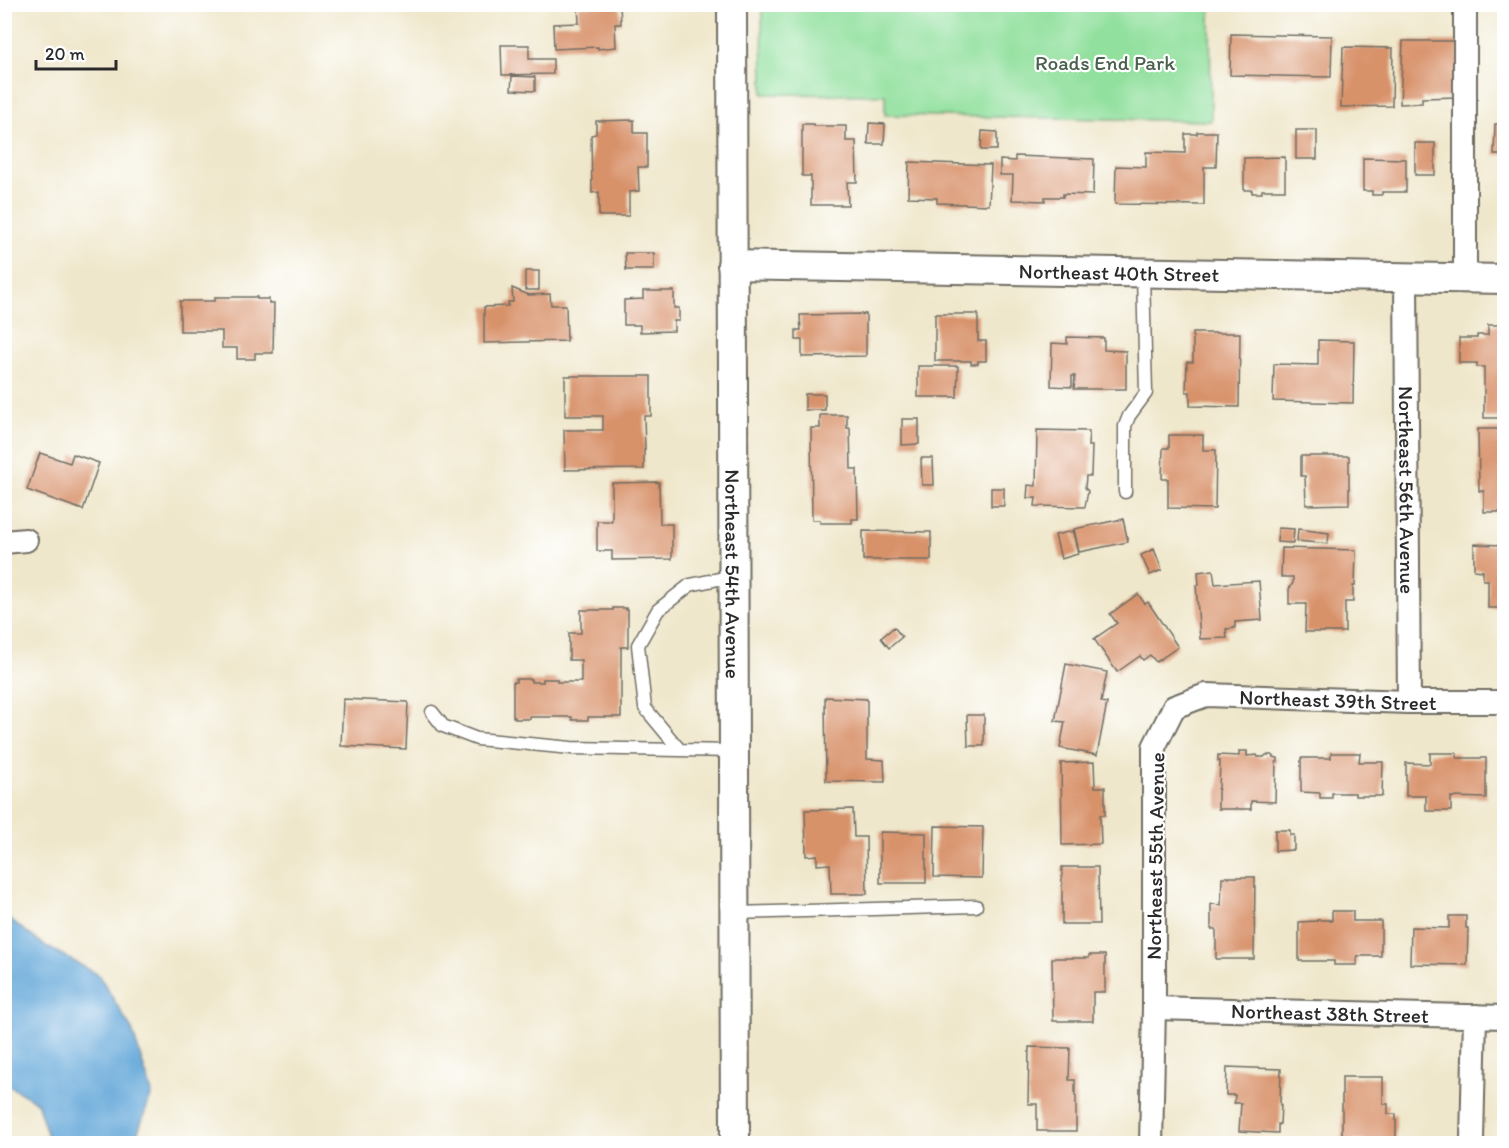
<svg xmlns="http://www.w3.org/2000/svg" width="1509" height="1148" font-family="Itim,sans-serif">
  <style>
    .green { fill: #92e09e; stroke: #5e8664; stroke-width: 1.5 }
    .water { fill: #65a8d9; stroke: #486a82; stroke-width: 1.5 }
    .building { fill: #d8926b }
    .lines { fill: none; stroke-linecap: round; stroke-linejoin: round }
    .service-casing { stroke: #706d63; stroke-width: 15 }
    .minor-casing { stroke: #706d63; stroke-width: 26 }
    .tertiary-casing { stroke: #706d63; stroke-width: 32 }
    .service { stroke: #fff; stroke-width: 12 }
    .minor { stroke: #fff; stroke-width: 22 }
    .tertiary { stroke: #fff; stroke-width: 28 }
    .labels { text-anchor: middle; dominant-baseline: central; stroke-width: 4.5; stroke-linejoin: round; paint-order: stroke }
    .park-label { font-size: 21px; fill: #4a614e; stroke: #fff }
    .street-label { font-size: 21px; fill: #2b2b2b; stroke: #fff }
  </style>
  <rect width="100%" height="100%" fill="#fff"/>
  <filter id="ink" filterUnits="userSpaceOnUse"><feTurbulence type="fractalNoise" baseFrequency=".0167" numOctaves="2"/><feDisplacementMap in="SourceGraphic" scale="12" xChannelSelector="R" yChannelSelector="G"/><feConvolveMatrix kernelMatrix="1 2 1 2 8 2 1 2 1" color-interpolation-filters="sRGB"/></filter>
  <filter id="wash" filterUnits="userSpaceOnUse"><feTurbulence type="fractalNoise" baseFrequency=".008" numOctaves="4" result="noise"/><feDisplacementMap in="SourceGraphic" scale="24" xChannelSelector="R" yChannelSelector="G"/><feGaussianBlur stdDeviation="1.35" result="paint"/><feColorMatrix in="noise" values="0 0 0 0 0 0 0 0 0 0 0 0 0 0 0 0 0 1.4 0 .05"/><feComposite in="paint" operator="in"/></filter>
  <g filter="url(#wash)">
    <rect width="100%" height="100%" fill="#efe7cb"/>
    <!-- green -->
    <path class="green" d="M 762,5 L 1210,5 L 1211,121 L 885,115 L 885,95 L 763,94 Z"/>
    <!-- water -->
    <path class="water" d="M 5,916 L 44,945 L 99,975 L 132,1030 L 152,1093 L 134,1143 L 50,1143 L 37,1102 L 9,1086 L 5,1085 Z"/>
    <g id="blocks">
      <!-- building -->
      <path class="building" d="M 620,5 L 621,24 L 615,24 L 616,47 L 598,49 L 598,47 L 554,49 L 553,24 L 579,23 L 578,6 Z
        M 1231,34 L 1332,36 L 1331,77 L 1230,75 Z
        M 1403,41 L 1459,41 L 1459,97 L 1422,98 L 1422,103 L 1400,104 Z
        M 501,45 L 529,45 L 529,59 L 553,59 L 553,74 L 502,75 Z
        M 1343,47 L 1393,48 L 1392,106 L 1341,107 Z
        M 512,76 L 535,77 L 535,91 L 511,90 Z
        M 634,120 L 634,133 L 647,133 L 647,167 L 638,167 L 639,191 L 629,192 L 629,216 L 599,216 L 599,192 L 592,193 L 591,135 L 596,134 L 596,121 Z
        M 869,123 L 885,124 L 884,144 L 868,144 Z
        M 802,124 L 813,124 L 814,126 L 846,126 L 846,141 L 856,141 L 857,182 L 847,182 L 848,205 L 811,205 L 811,176 L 802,176 Z
        M 1495,124 L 1504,124 L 1504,155 L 1494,155 Z
        M 1296,130 L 1317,130 L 1317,159 L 1296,159 Z
        M 982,131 L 997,132 L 997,150 L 981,150 Z
        M 1197,132 L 1217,132 L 1216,167 L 1204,167 L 1204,205 L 1115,204 L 1116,166 L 1146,167 L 1146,152 L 1185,153 L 1185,134 L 1197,134 Z
        M 1415,143 L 1435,143 L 1435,175 L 1415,175 Z
        M 1015,156 L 1094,159 L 1093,195 L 1063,194 L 1063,197 L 1045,197 L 1045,201 L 1012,200 L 1013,175 L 1000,175 L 1000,160 L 1015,161 Z
        M 1285,157 L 1285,190 L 1262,190 L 1262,193 L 1252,193 L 1252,190 L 1244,190 L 1244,158 Z
        M 1363,158 L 1406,159 L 1406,192 L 1382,192 L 1382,195 L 1372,195 L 1372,191 L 1363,191 Z
        M 909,162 L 991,165 L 989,205 L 937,203 L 937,198 L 908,197 Z
        M 625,253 L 654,253 L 654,270 L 626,270 Z
        M 525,271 L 539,271 L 539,290 L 525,290 Z
        M 512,288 L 529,295 L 550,294 L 551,305 L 566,305 L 567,341 L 484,343 L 484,307 L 508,306 L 508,302 L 513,302 Z
        M 643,291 L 674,291 L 674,308 L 679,308 L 679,321 L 674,321 L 674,331 L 640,332 L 640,325 L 624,325 L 624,300 L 643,299 Z
        M 215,297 L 257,297 L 257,299 L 269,299 L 269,303 L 274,303 L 273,353 L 255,353 L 255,359 L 237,359 L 237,348 L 222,348 L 222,331 L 180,331 L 180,301 L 215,301 Z
        M 866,314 L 866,356 L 802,357 L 802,340 L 796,340 L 796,330 L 801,330 L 800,315 Z
        M 935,314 L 978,314 L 978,341 L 986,341 L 986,361 L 978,361 L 978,364 L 971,364 L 971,361 L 935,361 Z
        M 1488,325 L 1504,325 L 1504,418 L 1484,418 L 1484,367 L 1477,367 L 1477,363 L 1459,363 L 1459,338 L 1477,338 L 1477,335 L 1488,335 Z
        M 1193,333 L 1240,333 L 1239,407 L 1190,406 L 1190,392 L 1186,392 L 1187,362 L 1193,362 Z
        M 1067,337 L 1104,338 L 1104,350 L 1126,351 L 1126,389 L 1074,389 L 1075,376 L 1072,376 L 1072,387 L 1051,386 L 1052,343 L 1067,344 Z
        M 1318,340 L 1354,341 L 1353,403 L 1273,401 L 1274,364 L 1318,365 Z
        M 918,366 L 958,366 L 957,397 L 918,397 Z
        M 565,376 L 651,376 L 651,416 L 644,416 L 645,450 L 644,450 L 644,469 L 565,470 L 564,430 L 603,430 L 603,416 L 565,416 Z
        M 805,394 L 825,394 L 825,410 L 805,410 Z
        M 820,415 L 847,415 L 847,428 L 850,428 L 851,469 L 857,469 L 858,519 L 852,519 L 852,523 L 820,523 L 820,520 L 812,520 L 811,428 L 820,428 Z
        M 902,419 L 919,419 L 919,444 L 902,445 Z
        M 1478,429 L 1504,429 L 1504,512 L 1484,512 L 1484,491 L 1479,491 Z
        M 1037,430 L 1089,431 L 1088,446 L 1092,446 L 1091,476 L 1086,476 L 1085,488 L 1088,491 L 1085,507 L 1035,506 L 1036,498 L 1027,498 L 1028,485 L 1036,486 Z
        M 1169,435 L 1203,435 L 1203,450 L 1216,450 L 1215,509 L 1168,508 L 1168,479 L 1162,479 L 1163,448 L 1169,448 Z
        M 40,453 L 70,463 L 73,454 L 99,463 L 83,510 L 27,490 Z
        M 1301,456 L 1349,456 L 1349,504 L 1306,505 L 1305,476 L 1301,476 Z
        M 921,458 L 933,458 L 934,485 L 922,485 Z
        M 659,482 L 660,524 L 672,524 L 672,559 L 612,560 L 612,551 L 597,551 L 597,521 L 612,521 L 612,483 Z
        M 991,488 L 1004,488 L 1004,506 L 991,506 Z
        M 1123,519 L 1128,542 L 1079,552 L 1074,529 Z
        M 1278,528 L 1294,529 L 1293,543 L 1277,542 Z
        M 1298,529 L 1329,533 L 1328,544 L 1297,541 Z
        M 863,531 L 931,532 L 931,560 L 863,560 Z
        M 1073,531 L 1078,554 L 1061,559 L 1055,535 Z
        M 1474,544 L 1504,545 L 1504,608 L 1488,608 L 1488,580 L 1483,580 L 1483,571 L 1474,570 Z
        M 1282,548 L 1356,550 L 1355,586 L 1353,586 L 1353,602 L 1345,602 L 1345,632 L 1305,632 L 1306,604 L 1289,604 L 1289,589 L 1293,583 L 1293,577 L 1281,577 Z
        M 1154,549 L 1162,570 L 1150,575 L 1141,555 Z
        M 1213,570 L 1215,584 L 1259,581 L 1262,620 L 1235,622 L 1235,628 L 1226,629 L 1227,638 L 1200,639 L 1196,585 L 1199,585 L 1198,572 Z
        M 1138,594 L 1145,604 L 1148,602 L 1178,647 L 1156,662 L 1150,655 L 1143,660 L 1140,656 L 1117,672 L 1094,639 L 1117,623 L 1110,614 Z
        M 613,608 L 626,608 L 626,610 L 628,610 L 628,647 L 621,647 L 621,717 L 588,717 L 588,720 L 572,720 L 572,717 L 530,717 L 530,719 L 515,719 L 515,717 L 513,717 L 513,682 L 516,682 L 516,679 L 531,679 L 531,682 L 543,682 L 543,679 L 557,679 L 557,682 L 581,682 L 581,660 L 569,660 L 569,633 L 581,633 L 581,610 L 613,610 Z
        M 894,627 L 902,637 L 889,648 L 881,638 Z
        M 1066,664 L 1107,672 L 1101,702 L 1107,703 L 1097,755 L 1060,748 L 1065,722 L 1055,721 Z
        M 825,697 L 867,699 L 867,759 L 884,760 L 885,782 L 826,781 Z
        M 343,699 L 408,702 L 406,749 L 341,746 Z
        M 967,715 L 984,715 L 984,746 L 968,746 Z
        M 1239,751 L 1247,751 L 1247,756 L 1257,755 L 1258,757 L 1264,757 L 1266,755 L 1272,755 L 1273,757 L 1278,758 L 1278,762 L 1276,762 L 1275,802 L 1251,801 L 1251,809 L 1218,809 L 1218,789 L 1219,789 L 1220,761 L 1218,761 L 1218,755 L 1239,756 Z
        M 1331,753 L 1360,753 L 1359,762 L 1383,762 L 1382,796 L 1355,796 L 1355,793 L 1332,793 L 1332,798 L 1320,798 L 1320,793 L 1301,792 L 1301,758 L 1331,758 Z
        M 1430,753 L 1457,753 L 1457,758 L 1486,758 L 1486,798 L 1451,797 L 1451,811 L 1426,811 L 1426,796 L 1406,796 L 1406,763 L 1430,764 Z
        M 1094,762 L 1095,787 L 1105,787 L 1105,815 L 1100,815 L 1101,844 L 1062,845 L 1061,763 Z
        M 853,809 L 854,837 L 866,837 L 867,894 L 831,894 L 830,864 L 817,865 L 817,855 L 806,856 L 805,810 Z
        M 935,826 L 983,827 L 982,878 L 934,877 Z
        M 1275,830 L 1290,830 L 1290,835 L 1294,835 L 1294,850 L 1275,851 Z
        M 880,832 L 926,833 L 926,883 L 880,883 Z
        M 1062,867 L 1098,867 L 1099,924 L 1062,924 Z
        M 1222,877 L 1255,877 L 1254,959 L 1216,959 L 1216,929 L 1211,929 L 1211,904 L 1221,905 Z
        M 1502,910 L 1504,910 L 1504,948 L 1501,948 Z
        M 1332,911 L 1353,911 L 1353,921 L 1381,921 L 1381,956 L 1357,956 L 1357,965 L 1334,965 L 1334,961 L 1299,961 L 1299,922 L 1317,921 L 1317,920 L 1330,920 L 1330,921 L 1332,921 Z
        M 1449,916 L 1466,916 L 1466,928 L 1468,928 L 1467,965 L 1410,964 L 1411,927 L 1449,928 Z
        M 1089,955 L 1105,955 L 1105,992 L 1093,992 L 1093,1021 L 1053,1021 L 1052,958 L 1089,958 Z
        M 1029,1047 L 1070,1048 L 1069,1080 L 1075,1080 L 1075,1096 L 1076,1096 L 1076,1131 L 1037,1131 L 1037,1104 L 1028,1104 Z
        M 1227,1067 L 1281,1069 L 1280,1105 L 1281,1105 L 1280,1124 L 1278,1124 L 1278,1133 L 1239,1131 L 1241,1103 L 1234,1103 L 1235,1095 L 1226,1095 Z
        M 1342,1077 L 1383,1077 L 1383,1104 L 1388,1104 L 1388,1114 L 1396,1114 L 1396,1141 L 1342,1141 Z"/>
    </g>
  </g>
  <g filter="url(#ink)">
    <use href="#blocks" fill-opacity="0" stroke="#706d63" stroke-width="1.5"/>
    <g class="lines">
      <defs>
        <path id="service" d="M 1125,492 L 1125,426 L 1129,416 L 1146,393 L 1143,273
          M 432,712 L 443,726 L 477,739 L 571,748 L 733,751
          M 679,749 L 645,708 L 638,645 L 658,610 L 690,585 L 733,576
          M 734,913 L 976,906"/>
        <g id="minor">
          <path d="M 1465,4 L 1465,278"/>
          <path id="s1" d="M 1406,278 L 1409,702"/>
          <path d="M 4,542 L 26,540"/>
          <path id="s2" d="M 1154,1008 L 1504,1017"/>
          <path d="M 1472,1139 L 1475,1016"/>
          <path id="s3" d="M 1151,1144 L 1154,1008 L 1154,747 L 1174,707 L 1206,695 L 1409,702 L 1504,702"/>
        </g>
        <g id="tertiary">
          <path id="s4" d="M 732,4 L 735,1144"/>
          <path id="s5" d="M 732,265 L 1504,279"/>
        </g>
      </defs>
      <!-- service casing -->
      <use href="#service" class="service-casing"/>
      <!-- minor casing -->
      <use href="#minor" class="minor-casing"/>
      <!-- tertiary casing -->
      <use href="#tertiary" class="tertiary-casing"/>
      <!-- service -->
      <use href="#service" class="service"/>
      <!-- minor -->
      <use href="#minor" class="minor"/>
      <!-- tertiary -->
      <use href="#tertiary" class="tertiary"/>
    </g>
  </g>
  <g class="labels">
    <!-- park labels -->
    <g class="park-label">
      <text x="1105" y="62">Roads End Park</text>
    </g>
    <!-- street labels -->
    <g class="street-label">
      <text stroke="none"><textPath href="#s5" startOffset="387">Northeast 40th Street</textPath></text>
      <text stroke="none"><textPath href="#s1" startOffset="212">Northeast 56th Avenue</textPath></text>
      <text stroke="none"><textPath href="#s4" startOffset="570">Northeast 54th Avenue</textPath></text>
      <text stroke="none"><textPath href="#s3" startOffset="608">Northeast 39th Street</textPath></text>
      <text transform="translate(1155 856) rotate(-89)">Northeast 55th Avenue</text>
      <text stroke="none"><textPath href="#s2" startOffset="176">Northeast 38th Street</textPath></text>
    </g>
  </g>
  <!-- margin -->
  <rect width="1509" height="1148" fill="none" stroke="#fff" stroke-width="24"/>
  <!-- scale -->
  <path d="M36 60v9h80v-9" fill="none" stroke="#2b2b2b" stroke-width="3"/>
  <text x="45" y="60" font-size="18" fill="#2b2b2b" stroke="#ffffff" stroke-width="4.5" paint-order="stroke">20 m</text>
</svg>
